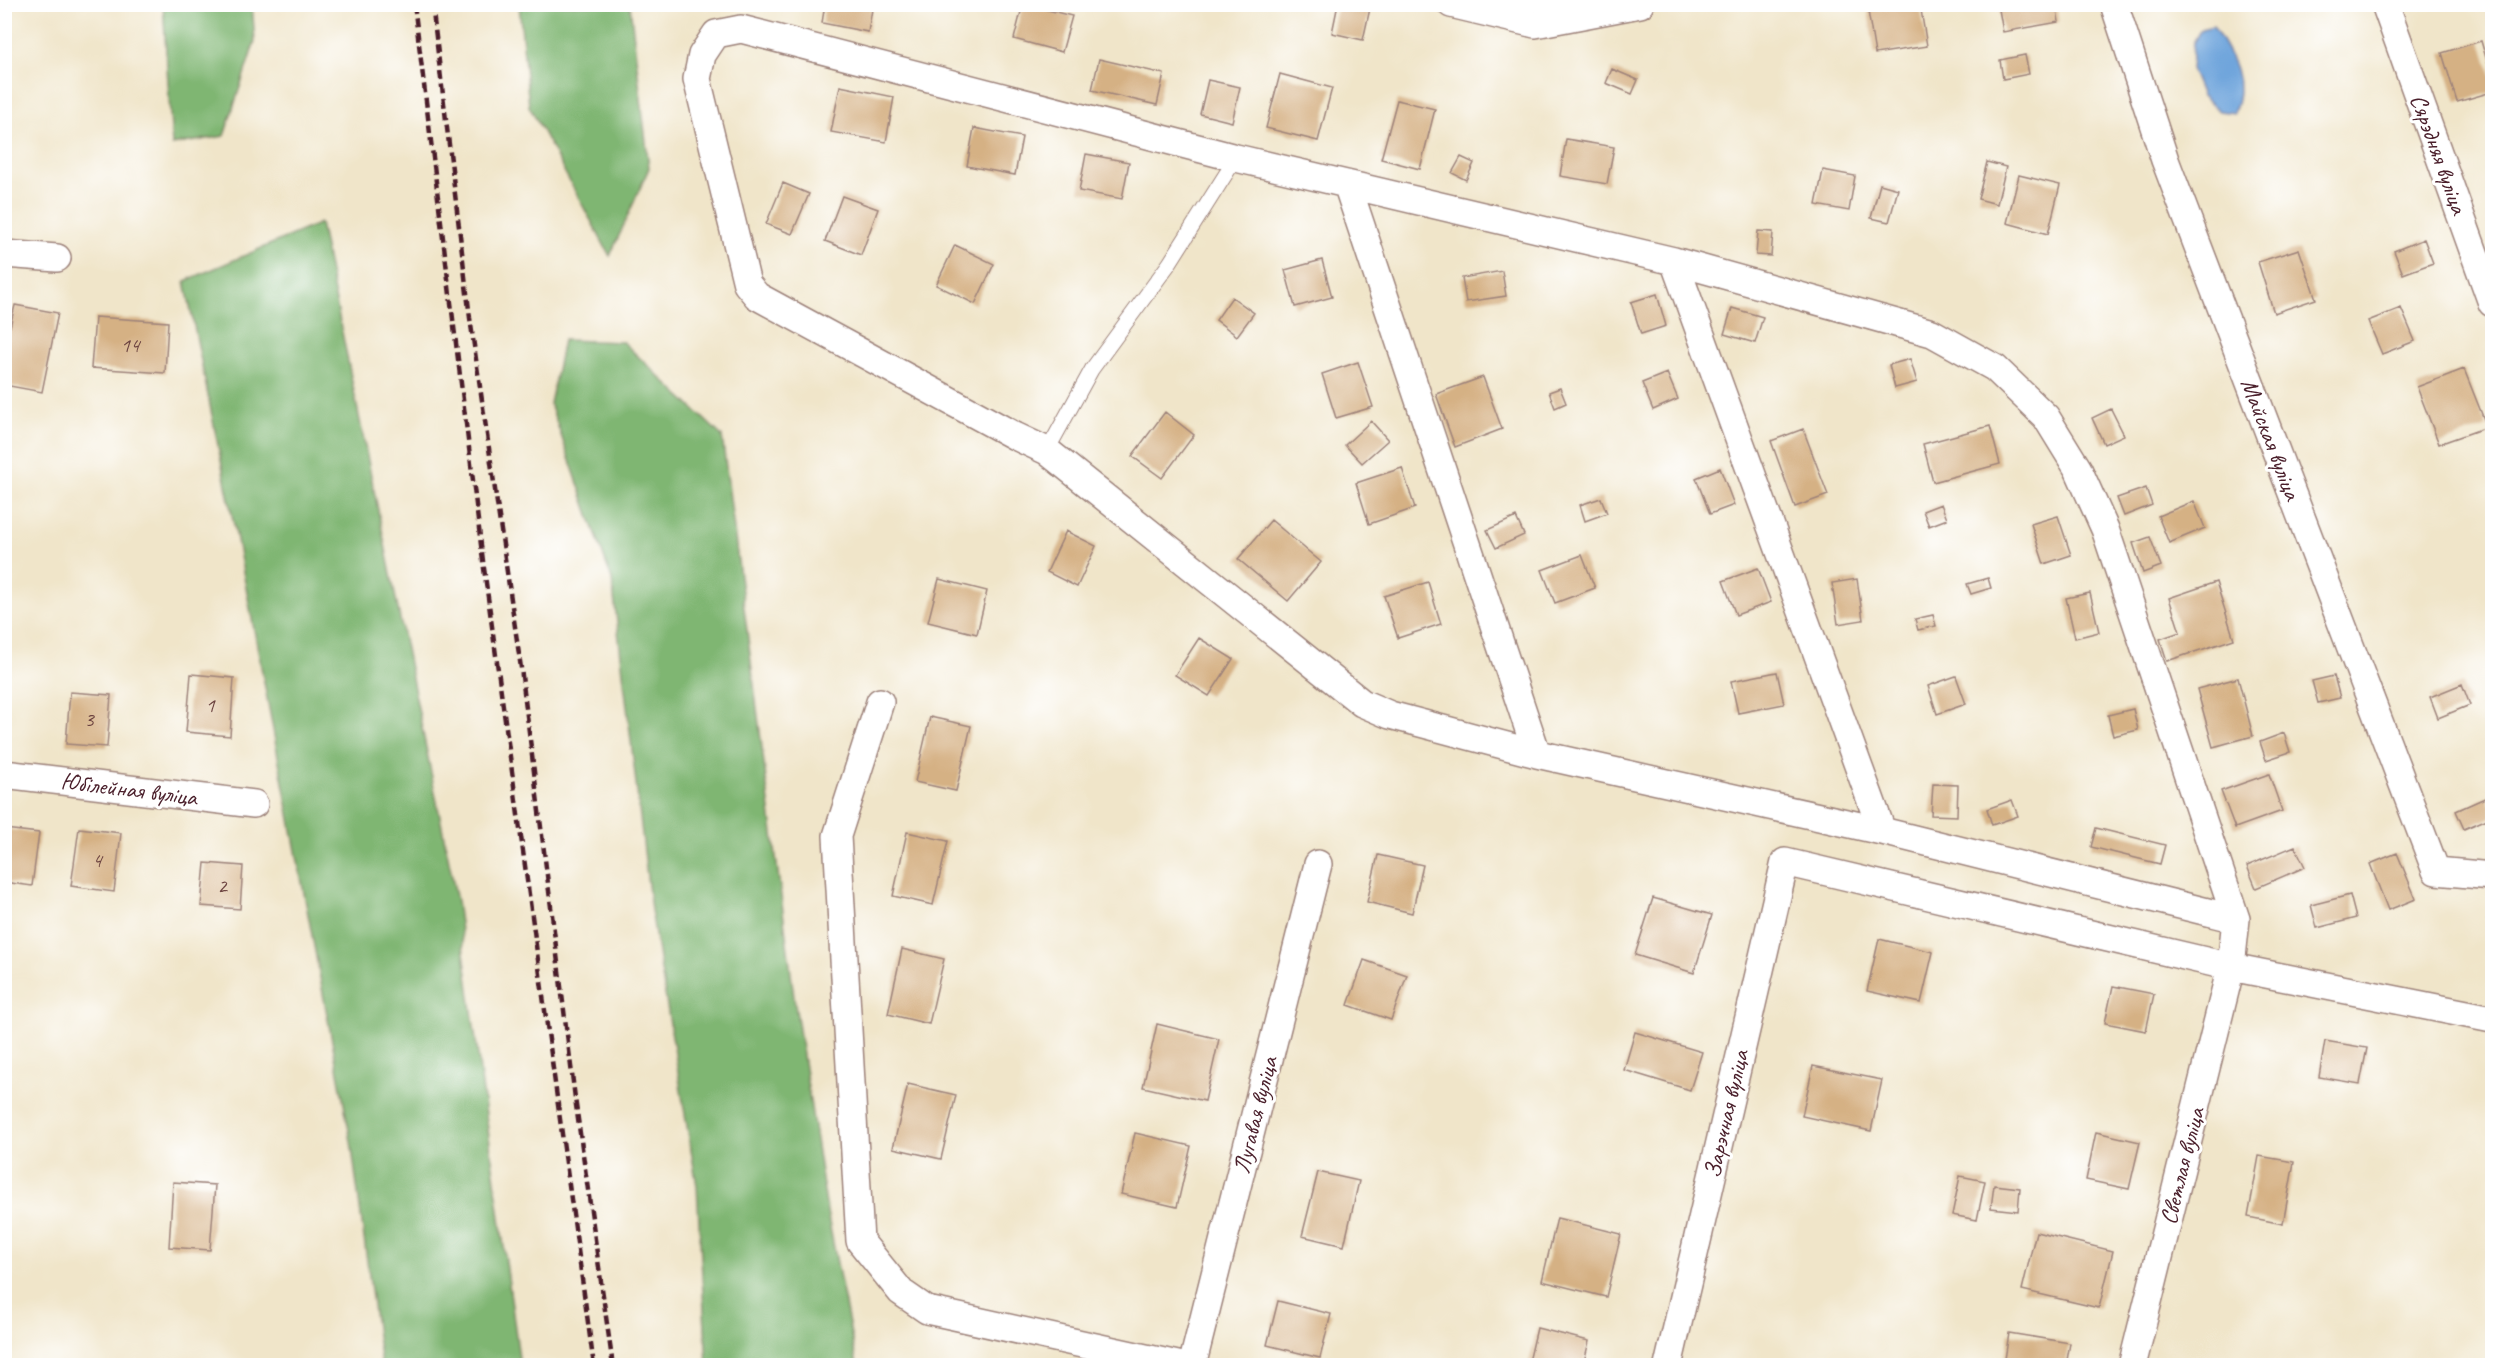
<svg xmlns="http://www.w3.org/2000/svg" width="2497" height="1370" font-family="Caveat,sans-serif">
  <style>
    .forest { fill: #7fb672; stroke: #646a4e; stroke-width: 1.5 }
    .water { fill: #6fa5dc; stroke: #5c6284; stroke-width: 1.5 }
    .building { fill: #d5b184 }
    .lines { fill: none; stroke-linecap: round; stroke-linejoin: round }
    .lane-casing { stroke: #9d827a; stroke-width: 16 }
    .street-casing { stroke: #9d827a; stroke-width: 30 }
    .lane { stroke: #fff; stroke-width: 14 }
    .street { stroke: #fff; stroke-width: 27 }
    .rail { stroke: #4a1f2b; stroke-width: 4.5; stroke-dasharray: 9 4.5; stroke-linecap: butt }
    .labels { text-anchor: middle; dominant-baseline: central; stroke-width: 6; stroke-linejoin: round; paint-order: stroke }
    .number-label { font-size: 21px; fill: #6d4441 }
    .street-label { font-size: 24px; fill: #4a1f2b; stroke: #fff }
  </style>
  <rect width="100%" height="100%" fill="#fff"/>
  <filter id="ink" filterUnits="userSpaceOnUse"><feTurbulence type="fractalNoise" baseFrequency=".0167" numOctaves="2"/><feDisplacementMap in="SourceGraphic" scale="12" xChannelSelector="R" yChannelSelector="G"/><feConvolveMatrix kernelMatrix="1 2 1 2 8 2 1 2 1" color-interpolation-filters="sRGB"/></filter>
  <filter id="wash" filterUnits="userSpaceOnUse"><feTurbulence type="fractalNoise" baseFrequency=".008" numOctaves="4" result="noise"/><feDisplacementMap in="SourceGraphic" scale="24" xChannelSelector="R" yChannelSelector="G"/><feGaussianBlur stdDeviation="1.35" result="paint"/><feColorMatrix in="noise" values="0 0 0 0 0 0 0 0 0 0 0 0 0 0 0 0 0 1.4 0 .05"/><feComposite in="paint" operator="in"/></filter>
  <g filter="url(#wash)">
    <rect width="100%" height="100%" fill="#f0e5c9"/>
    <!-- forest -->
    <path class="forest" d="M 163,5 L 252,5 L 255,41 L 224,136 L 172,145 Z
      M 519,5 L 630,5 L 649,168 L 610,256 L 529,106 Z
      M 320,223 L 457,901 L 520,1365 L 381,1365 L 351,1141 L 237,540 L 185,281 Z
      M 563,340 L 623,342 L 722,436 L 794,997 L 828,1217 L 857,1365 L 707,1365 L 697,1186 L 651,910 L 612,580 L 550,404 Z"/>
    <!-- water -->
    <path class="water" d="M 2213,26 C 2231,55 2248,79 2234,113 L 2219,111 L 2202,96 L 2191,69 L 2193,43 L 2201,29 Z"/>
    <g id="blocks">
      <!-- building -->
      <path class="building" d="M 825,4 L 873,4 L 868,32 L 822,23 Z
        M 1023,4 L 1072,16 L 1062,52 L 1014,39 Z
        M 1338,4 L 1371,4 L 1363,40 L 1332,33 Z
        M 1907,4 L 1920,4 L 1927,46 L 1875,54 L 1868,11 Z
        M 1998,4 L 2056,4 L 2059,22 L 2003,32 Z
        M 2481,41 L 2492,78 L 2492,92 L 2457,102 L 2442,53 Z
        M 2025,55 L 2029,74 L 2003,79 L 2000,60 Z
        M 1099,59 L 1164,74 L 1157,105 L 1092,90 Z
        M 1612,69 L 1638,80 L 1632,94 L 1606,83 Z
        M 1280,74 L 1332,88 L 1318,141 L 1266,128 Z
        M 1208,80 L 1240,87 L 1232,122 L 1200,114 Z
        M 840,86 L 894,97 L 886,142 L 831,132 Z
        M 1397,100 L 1435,109 L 1420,169 L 1381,159 Z
        M 974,128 L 1022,137 L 1015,175 L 967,166 Z
        M 1566,139 L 1614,147 L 1607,184 L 1560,176 Z
        M 1086,154 L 1129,162 L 1122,199 L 1079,191 Z
        M 1461,157 L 1474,163 L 1466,180 L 1452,173 Z
        M 1987,162 L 2006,167 L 1997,204 L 1978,199 Z
        M 1823,170 L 1855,176 L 1849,211 L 1816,205 Z
        M 2019,175 L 2060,185 L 2048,234 L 2007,223 Z
        M 783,183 L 809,194 L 792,234 L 766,224 Z
        M 1880,184 L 1898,189 L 1889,222 L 1871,218 Z
        M 842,196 L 878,209 L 861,255 L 825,241 Z
        M 1758,231 L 1773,232 L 1771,256 L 1756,255 Z
        M 2424,239 L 2433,263 L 2403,274 L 2394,251 Z
        M 955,245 L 994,264 L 975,304 L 936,285 Z
        M 2299,249 L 2316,299 L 2274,313 L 2258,262 Z
        M 1322,260 L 1332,297 L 1295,307 L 1285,270 Z
        M 1502,271 L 1506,296 L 1466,302 L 1462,278 Z
        M 1657,294 L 1666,326 L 1641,334 L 1631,302 Z
        M 1232,297 L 1254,313 L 1237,336 L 1216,320 Z
        M 15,305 L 58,313 L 42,392 L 4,385 L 4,326 L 10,327 Z
        M 1732,308 L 1763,317 L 1755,343 L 1724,334 Z
        M 2401,308 L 2415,341 L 2382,354 L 2368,321 Z
        M 95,317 L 168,322 L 165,373 L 91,368 Z
        M 1910,359 L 1917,382 L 1895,388 L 1889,365 Z
        M 1358,362 L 1373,407 L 1336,418 L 1322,374 Z
        M 2464,369 L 2487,427 L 2439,444 L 2417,387 Z
        M 1667,373 L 1678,399 L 1653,410 L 1642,383 Z
        M 1483,377 L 1502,429 L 1455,447 L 1436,394 Z
        M 1560,388 L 1566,403 L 1555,408 L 1549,392 Z
        M 2111,409 L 2124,435 L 2104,444 L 2092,418 Z
        M 1165,412 L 1194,435 L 1162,478 L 1132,456 Z
        M 1371,421 L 1388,440 L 1362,463 L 1345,445 Z
        M 1990,426 L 2000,464 L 1933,482 L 1923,444 Z
        M 1803,429 L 1828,495 L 1795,507 L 1771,441 Z
        M 1402,468 L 1415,508 L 1369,524 L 1356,483 Z
        M 1720,468 L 1734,505 L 1710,514 L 1696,478 Z
        M 2146,488 L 2152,505 L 2124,516 L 2117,498 Z
        M 1601,498 L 1607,513 L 1585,521 L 1580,505 Z
        M 2194,501 L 2205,528 L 2169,543 L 2158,516 Z
        M 1941,504 L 1947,519 L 1929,526 L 1923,511 Z
        M 2058,516 L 2071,555 L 2044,564 L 2031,524 Z
        M 1516,517 L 1524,535 L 1496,548 L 1487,530 Z
        M 1271,520 L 1321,562 L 1288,601 L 1238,559 Z
        M 1066,531 L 1096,546 L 1077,587 L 1047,572 Z
        M 2150,537 L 2161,566 L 2143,573 L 2133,543 Z
        M 1582,555 L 1595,588 L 1555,603 L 1542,570 Z
        M 1758,568 L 1771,602 L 1736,615 L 1723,581 Z
        M 1988,578 L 1991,588 L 1971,594 L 1967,584 Z
        M 939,579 L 987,591 L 977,634 L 928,622 Z
        M 1857,579 L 1863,620 L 1838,624 L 1832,583 Z
        M 1428,582 L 1441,624 L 1398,638 L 1384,596 Z
        M 2216,582 L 2234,639 L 2167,661 L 2160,639 L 2180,632 L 2169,598 Z
        M 2090,593 L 2099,632 L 2075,638 L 2066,598 Z
        M 1933,615 L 1936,626 L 1918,630 L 1915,619 Z
        M 1199,638 L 1233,659 L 1209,696 L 1175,675 Z
        M 1777,672 L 1784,704 L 1738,713 L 1731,681 Z
        M 191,674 L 234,678 L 230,736 L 186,732 Z
        M 1956,676 L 1966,704 L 1937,714 L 1928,686 Z
        M 2334,676 L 2340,698 L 2318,703 L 2312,681 Z
        M 2238,678 L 2253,736 L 2213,747 L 2197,689 Z
        M 2462,684 L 2470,705 L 2438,718 L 2430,697 Z
        M 70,692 L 111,695 L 107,747 L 66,744 Z
        M 2133,709 L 2138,730 L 2113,736 L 2108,715 Z
        M 930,717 L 971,726 L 956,791 L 915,782 Z
        M 2284,733 L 2290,752 L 2266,760 L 2260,742 Z
        M 2269,774 L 2282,811 L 2235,828 L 2221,791 Z
        M 1933,784 L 1958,785 L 1957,816 L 1931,815 Z
        M 2487,797 L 2492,809 L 2492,817 L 2464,829 L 2456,811 Z
        M 2012,800 L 2018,816 L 1992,825 L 1987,809 Z
        M 79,828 L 121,833 L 114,892 L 71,886 Z
        M 2096,828 L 2165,845 L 2160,864 L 2091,847 Z
        M 4,829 L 39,833 L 32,886 L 4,882 Z
        M 907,832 L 948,841 L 933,905 L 893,896 Z
        M 2295,846 L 2305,867 L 2256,888 L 2247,866 Z
        M 2397,853 L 2416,899 L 2388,910 L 2370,864 Z
        M 1378,855 L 1423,865 L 1412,913 L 1367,902 Z
        M 205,863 L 243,866 L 240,909 L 201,906 Z
        M 2350,895 L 2356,918 L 2317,928 L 2311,905 Z
        M 1653,898 L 1712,915 L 1694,973 L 1635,955 Z
        M 1879,939 L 1933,952 L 1921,1003 L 1867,991 Z
        M 902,949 L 944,959 L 929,1024 L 888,1014 Z
        M 1364,960 L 1407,975 L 1391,1020 L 1348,1005 Z
        M 2113,986 L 2154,994 L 2146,1031 L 2105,1023 Z
        M 1157,1024 L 1219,1039 L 1205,1101 L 1143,1087 Z
        M 1635,1032 L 1702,1052 L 1690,1090 L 1624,1070 Z
        M 2325,1041 L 2367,1048 L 2360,1084 L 2319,1077 Z
        M 1813,1066 L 1882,1080 L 1871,1131 L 1802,1116 Z
        M 908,1084 L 956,1095 L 941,1159 L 893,1148 Z
        M 2096,1132 L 2140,1142 L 2129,1189 L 2086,1180 Z
        M 1135,1133 L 1191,1146 L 1177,1207 L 1121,1194 Z
        M 2259,1156 L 2294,1162 L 2283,1224 L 2248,1217 Z
        M 1318,1172 L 1359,1181 L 1344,1246 L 1302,1236 Z
        M 1960,1176 L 1985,1181 L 1977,1220 L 1952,1215 Z
        M 173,1182 L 215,1185 L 210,1250 L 169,1247 Z
        M 1994,1185 L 2020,1188 L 2018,1211 L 1991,1208 Z
        M 1557,1218 L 1621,1234 L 1606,1297 L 1542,1281 Z
        M 2036,1232 L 2113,1251 L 2099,1308 L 2022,1290 Z
        M 1278,1301 L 1331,1314 L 1320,1358 L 1267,1345 Z
        M 1537,1328 L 1589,1341 L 1583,1366 L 1528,1366 Z
        M 2009,1333 L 2070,1343 L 2066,1366 L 2004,1366 Z"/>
    </g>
  </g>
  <g filter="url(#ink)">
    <use href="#blocks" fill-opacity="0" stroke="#9d827a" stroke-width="1.5"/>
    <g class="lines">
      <defs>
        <path id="lane" d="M 1047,451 L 1092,369 L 1169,264 L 1236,158"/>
        <path id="street" d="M 1451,4 L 1535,24 L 1640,4
          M 2114,4 L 2165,160 L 2436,871 L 2492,876
          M 2385,4 L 2492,303
          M 1347,184 L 1537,754 L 1882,831 L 2236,919 L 2231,967 L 2132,1366
          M 4,254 L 57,258
          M 1674,261 L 1882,831
          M 880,702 L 837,836 L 860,1241 L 901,1292 L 927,1310 L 1182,1366
          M 1537,754 L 1390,715 L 1362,703 L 1047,451 L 1015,436 L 757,296 L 747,284 L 697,79 L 702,55 L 716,34 L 741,29 L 1236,158 L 1674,261 L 1932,333 L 1995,368 L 2046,417 L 2078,469 L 2105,529 L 2236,919
          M 4,774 L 254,804
          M 1192,1366 L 1318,864
          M 1668,1366 L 1785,862 L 2231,967 L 2492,1019"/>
      </defs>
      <!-- lane casing -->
      <use href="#lane" class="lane-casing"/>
      <!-- street casing -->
      <use href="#street" class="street-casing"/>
      <!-- lane -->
      <use href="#lane" class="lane"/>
      <!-- street -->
      <use href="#street" class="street"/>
      <!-- rail -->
      <path class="rail" d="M 414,4 L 483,561 L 594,1366
        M 432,4 L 470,318 L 521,668 L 575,1098 L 613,1366"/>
    </g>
  </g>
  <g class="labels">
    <!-- number labels -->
    <g class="number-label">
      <text x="130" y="345">14</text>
      <text x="210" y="705">1</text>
      <text x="89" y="719">3</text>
      <text x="97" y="860">4</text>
      <text x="222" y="886">2</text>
    </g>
    <!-- street labels -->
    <g class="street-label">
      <text transform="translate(2439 154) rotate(70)">Сярэдняя вуліца</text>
      <text transform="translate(2271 439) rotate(69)">Майская вуліца</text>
      <text transform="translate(129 789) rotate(7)">Юбілейная вуліца</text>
      <text transform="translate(1726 1114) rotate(-77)">Зарэчная вуліца</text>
      <text transform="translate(1255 1115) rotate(-76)">Лугавая вуліца</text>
      <text transform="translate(2182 1166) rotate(-76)">Светлая вуліца</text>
    </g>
  </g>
  <!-- margin -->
  <rect width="2497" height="1370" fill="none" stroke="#fff" stroke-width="24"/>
</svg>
